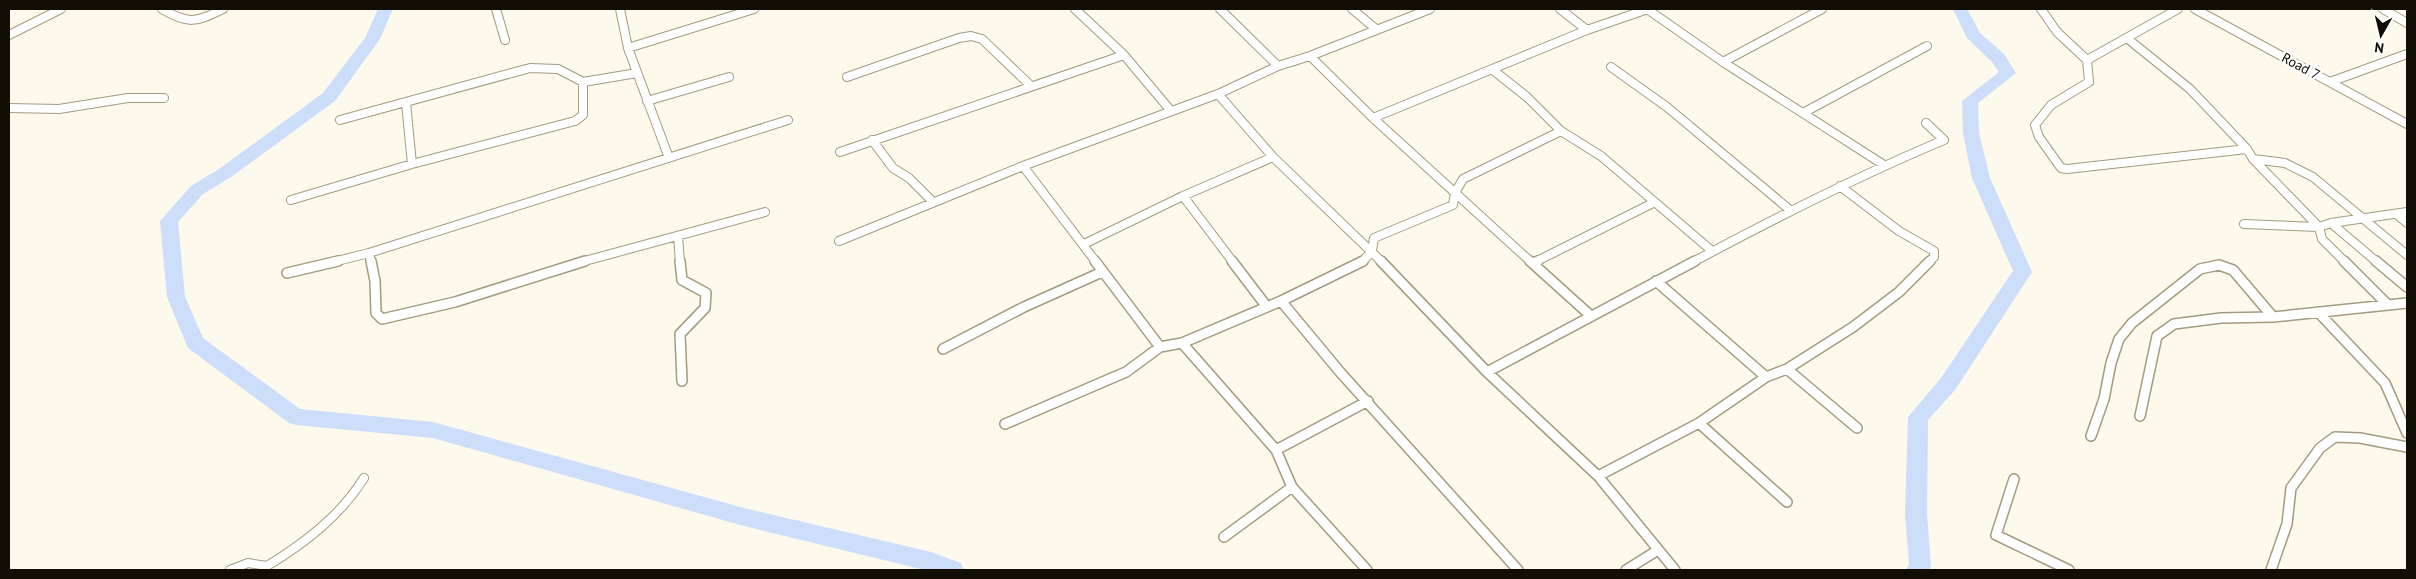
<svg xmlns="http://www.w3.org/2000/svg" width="2416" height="579" font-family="'PT Sans',sans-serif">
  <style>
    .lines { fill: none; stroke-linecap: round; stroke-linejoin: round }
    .river { fill: #ccdefa; fill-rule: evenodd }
    .pedestrian-casing { stroke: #a59b7e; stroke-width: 10 }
    .minor-far1-casing { stroke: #a59b7e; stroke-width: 10 }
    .minor-casing { stroke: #a59b7e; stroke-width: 12 }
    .pedestrian { stroke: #fff; stroke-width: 8 }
    .minor-far1 { stroke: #fff; stroke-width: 8 }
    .minor { stroke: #fff; stroke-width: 9 }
    .labels { text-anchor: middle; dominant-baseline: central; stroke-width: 5; stroke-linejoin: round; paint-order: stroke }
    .street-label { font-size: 14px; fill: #120e05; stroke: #fff }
  </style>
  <rect width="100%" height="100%" fill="#fdf9ed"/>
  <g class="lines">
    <!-- river -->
    <path class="river" d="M 378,9 L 393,9 L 380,39 L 335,101 L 231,177 L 203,194 L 178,222 L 185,297 L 203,338 L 300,409 L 433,422 L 744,508 L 931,552 L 961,563 L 964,570 L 925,570 L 744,526 L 433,438 L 296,425 L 289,423 L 188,348 L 167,297 L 160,221 L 191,186 L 219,169 L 323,93 L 365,38 Z
      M 1953,9 L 1967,9 L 1980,33 L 2004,54 L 2016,73 L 1978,103 L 1979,133 L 1990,178 L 2032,272 L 1955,390 L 1928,420 L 1927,514 L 1931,567 L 1930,570 L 1906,570 L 1909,564 L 1905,514 L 1908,417 L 1941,378 L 2013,271 L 1972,178 L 1963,133 L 1962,101 L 1999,72 L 1992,62 L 1967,38 Z"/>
    <defs>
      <path id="pedestrian" d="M 230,570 L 248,563 L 267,566 C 305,543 340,516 364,478"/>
      <path id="minor-far1" d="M 162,9 C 189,25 196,22 223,9
        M 496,9 L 505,40
        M 620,9 L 628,48 L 669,158
        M 1075,9 L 1124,55 L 1171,111
        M 1220,9 L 1278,66
        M 1352,9 L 1376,29
        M 1560,9 L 1587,30
        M 1647,9 L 1723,62 L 1884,165
        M 2041,9 L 2057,32 L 2087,60
        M 2178,9 L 2087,60 L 2089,82 L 2051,105 L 2035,125 L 2039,137 L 2061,168 L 2067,169 L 2247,149
        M 2195,9 L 2407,124
        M 2383,9 L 2407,23
        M 9,35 L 61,9
        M 2128,39 L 2190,89 L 2247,149 L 2253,159 L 2285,163 L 2313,177 L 2407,255
        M 628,48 L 754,9
        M 1310,56 L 1373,118 L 1531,262
        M 1723,62 L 1822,9
        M 1611,67 L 1667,107 L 1790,210
        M 1493,70 L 1527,97 L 1561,131 L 1601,156 L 1712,251
        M 847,77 L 959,38 L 971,36 L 982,39 L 1031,86
        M 2330,82 L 2407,54
        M 1218,94 L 1273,157 L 1382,262
        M 647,101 L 729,77
        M 406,103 L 412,164
        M 9,108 L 59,109 L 128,98 L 164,98
        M 1803,113 L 1927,46
        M 1373,118 L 1587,30 L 1648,9
        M 340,120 L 530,68 L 558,69 L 583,82 L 637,73
        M 872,140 L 893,168 L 909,178 L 933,202
        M 840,152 L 1124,55
        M 2253,159 L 2319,227 L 2322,239 L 2345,262
        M 1023,166 L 1096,262
        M 1840,186 L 1899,231 L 1934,251 L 1934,257 L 1929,262
        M 1183,196 L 1233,262
        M 291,200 L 412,164 L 575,121 L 583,115 L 583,82
        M 2396,214 L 2407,223
        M 2331,223 L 2377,262
        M 2244,224 L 2319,227 L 2331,223 L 2407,212
        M 678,236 L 680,262
        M 839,241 L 1023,166 L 1218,94 L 1278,66 L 1310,56 L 1430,9
        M 1084,244 L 1183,196 L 1273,157
        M 369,253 L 371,262
        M 333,262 L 369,253 L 788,120
        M 581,262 L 765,212
        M 1362,262 L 1372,251 L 1374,238 L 1453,205 L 1455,193 L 1463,179 L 1561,131
        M 1535,262 L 1653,203
        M 1693,262 C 1775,218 1858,176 1944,140 L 1926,123"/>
      <path id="minor" d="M 371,261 L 375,281 L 376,313 L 382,319 L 455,302 L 585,261
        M 680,261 L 682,280 L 706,293 L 705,308 L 680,334 L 682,381
        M 1095,261 L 1160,347
        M 1232,261 L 1267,307
        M 1381,261 L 1487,372 L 1598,476 L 1675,570
        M 1530,261 L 1591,316
        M 2344,261 L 2387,304
        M 2376,261 L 2407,287
        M 1533,263 L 1538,261
        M 287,273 L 338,261
        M 1656,281 L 1766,377
        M 1281,301 L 1340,372 L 1518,570
        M 2318,312 L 2385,383 L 2407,433
        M 1182,343 L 1276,450 L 1292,487 L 1367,570
        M 943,349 L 1024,307 L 1102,272
        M 1787,369 L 1857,428
        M 1487,372 L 1695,261
        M 2140,416 L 2157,336 L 2174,324 L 2221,318 L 2273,317 L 2407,303
        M 1699,423 L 1787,502
        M 1005,424 L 1126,372 L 1160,347 L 1182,343 L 1281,301 L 1363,261
        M 2091,436 L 2104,399 L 2111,363 L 2119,339 L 2132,323 L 2200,269 L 2219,265 L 2233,270 L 2273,317
        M 1276,450 L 1368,401
        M 1598,476 L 1699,423 L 1766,377 L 1787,369 L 1853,327 L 1899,292 L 1930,261
        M 2014,479 L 1996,535 L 2069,570
        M 1224,537 L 1292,487
        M 1626,570 L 1658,550
        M 2271,570 L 2287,524 L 2291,488 L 2320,448 L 2335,437 L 2360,438 L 2407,447"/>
    </defs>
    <!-- pedestrian casing -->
    <use href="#pedestrian" class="pedestrian-casing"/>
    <!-- minor-far1 casing -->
    <use href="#minor-far1" class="minor-far1-casing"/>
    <!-- minor casing -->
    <use href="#minor" class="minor-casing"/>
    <!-- pedestrian -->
    <use href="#pedestrian" class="pedestrian"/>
    <!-- minor-far1 -->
    <use href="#minor-far1" class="minor-far1"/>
    <!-- minor -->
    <use href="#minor" class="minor"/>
  </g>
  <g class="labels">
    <!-- street labels -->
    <g class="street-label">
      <text transform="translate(2301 66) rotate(28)">Road 7</text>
    </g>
  </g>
  <!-- border -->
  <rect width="2416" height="579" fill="none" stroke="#120e05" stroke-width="20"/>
  <!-- north arrow -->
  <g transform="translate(2381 35) rotate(188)" stroke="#ffffff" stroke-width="4" paint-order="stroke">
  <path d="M0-4L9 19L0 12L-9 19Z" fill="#120e05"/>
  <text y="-8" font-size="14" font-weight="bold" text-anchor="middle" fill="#120e05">N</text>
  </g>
</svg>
